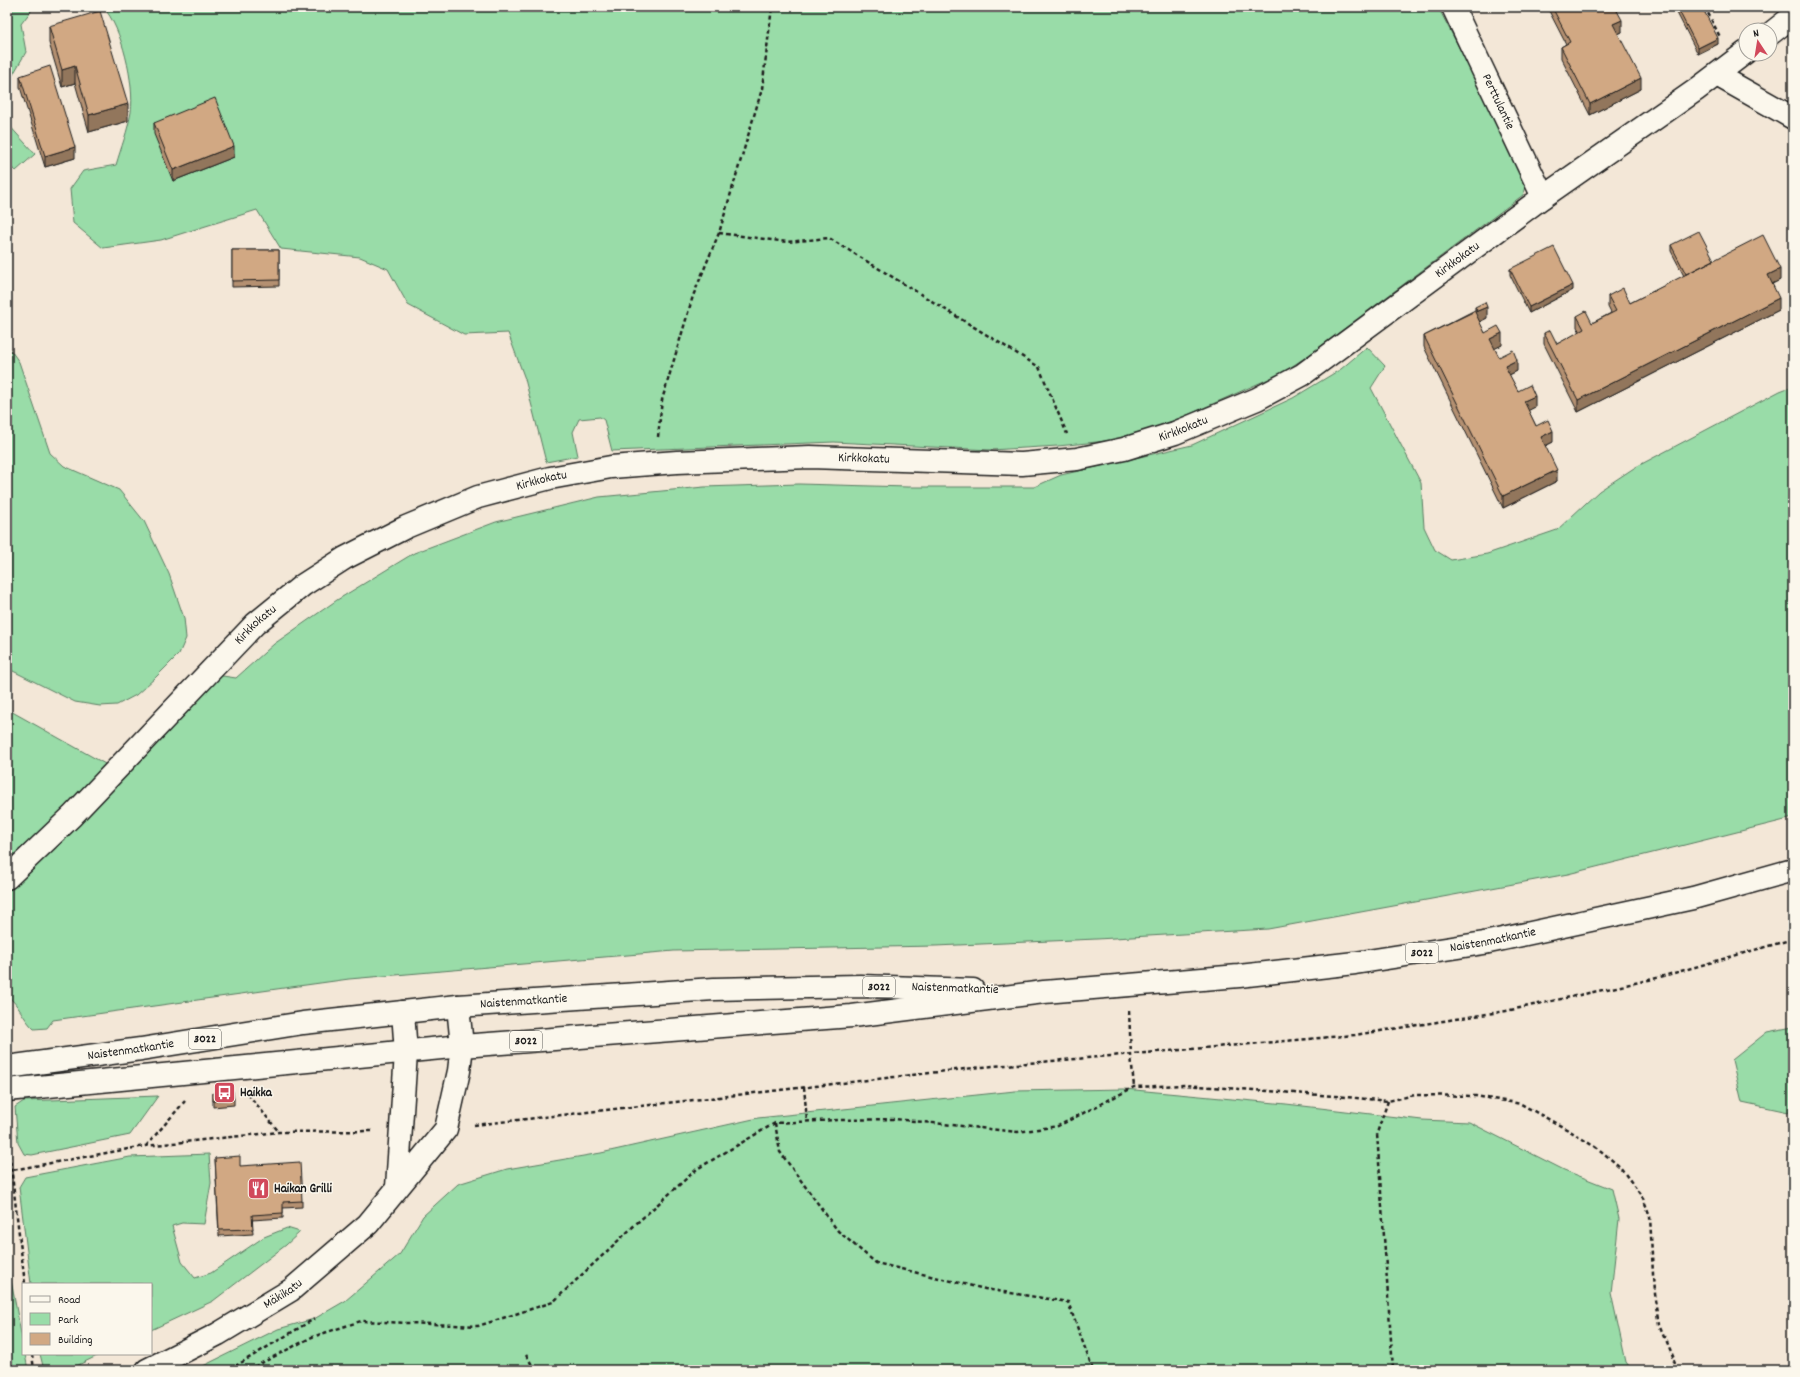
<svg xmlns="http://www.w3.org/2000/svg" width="1800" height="1377" font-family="Dekko,sans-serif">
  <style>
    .green { fill: #99dca8; stroke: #5a7c62 }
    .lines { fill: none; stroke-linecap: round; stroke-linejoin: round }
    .minor-casing { stroke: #1c1c1c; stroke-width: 25 }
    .primary-casing { stroke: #1c1c1c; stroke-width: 25 }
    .path { stroke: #1c1c1c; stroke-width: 2.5; stroke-dasharray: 4 3; stroke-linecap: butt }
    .minor { stroke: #fbf7ec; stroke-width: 22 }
    .primary { stroke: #fbf7ec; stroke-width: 22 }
    .wall { fill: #b49071; stroke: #1c1c1c }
    .shaded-wall { fill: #92765c; stroke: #1c1c1c }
    .building { fill: #d1a883; stroke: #1c1c1c }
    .labels { text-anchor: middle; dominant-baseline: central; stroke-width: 3; stroke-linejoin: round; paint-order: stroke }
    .shield { fill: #fbf7ec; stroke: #5f5e5a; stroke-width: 1 }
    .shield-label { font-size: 12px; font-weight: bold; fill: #1c1c1c }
    .street-label { font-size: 13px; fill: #1c1c1c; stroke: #fbf7ec }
    .poi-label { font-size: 13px; font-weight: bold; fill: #1c1c1c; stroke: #fbf7ec; text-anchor: start }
  </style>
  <rect width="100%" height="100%" fill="#f3e7d7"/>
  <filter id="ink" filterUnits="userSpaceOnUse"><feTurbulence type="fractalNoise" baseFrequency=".025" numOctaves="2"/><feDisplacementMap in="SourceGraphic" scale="8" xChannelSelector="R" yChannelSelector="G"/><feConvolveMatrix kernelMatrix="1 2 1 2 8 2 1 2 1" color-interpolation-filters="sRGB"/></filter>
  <g filter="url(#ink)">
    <!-- green -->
    <path class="green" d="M 7,7 L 34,7 L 21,24 L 26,52 L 7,85 Z
      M 103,7 L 1438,7 L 1523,170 L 1527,185 L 1523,195 L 1309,355 L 1282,373 L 1190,414 L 1125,439 L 1058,446 L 991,450 L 834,442 L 612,451 L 604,420 L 600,417 L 579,419 L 573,432 L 578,456 L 546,462 L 525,379 L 508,333 L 464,335 L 408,305 L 388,269 L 360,257 L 281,249 L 257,210 L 161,240 L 103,248 L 73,223 L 70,189 L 83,171 L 116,165 C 121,148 128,130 131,112 C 135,85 122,27 103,7 Z
      M 7,123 L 35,154 L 16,171 L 7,165 Z
      M 7,345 L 19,362 L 50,453 L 64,466 L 119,490 L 144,521 L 169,574 L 184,618 L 186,638 L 179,654 L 155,678 L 136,695 L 117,705 L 100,706 L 75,702 L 7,668 Z
      M 1367,347 L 1385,366 L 1371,388 L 1421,483 L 1424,527 L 1435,550 L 1451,560 L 1487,554 L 1557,530 L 1599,491 L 1634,468 L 1780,391 L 1793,386 L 1793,818 L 1568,874 L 1268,929 L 1097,939 L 935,946 L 674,951 L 349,979 L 53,1020 L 47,1028 L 34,1029 C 23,1019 19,1004 7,996 L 7,890 L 93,808 L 216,675 L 236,678 L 274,644 L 337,600 L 414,553 L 496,522 L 599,497 L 704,487 L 799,484 L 908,487 L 1034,487 L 1061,475 L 1192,445 L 1293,398 L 1341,369 Z
      M 7,709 L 107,765 L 53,821 L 7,860 Z
      M 1793,1027 L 1793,1113 L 1742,1102 L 1732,1060 L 1767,1032 Z
      M 1124,1089 L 1286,1104 L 1422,1120 L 1469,1122 L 1564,1170 L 1612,1189 L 1619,1219 L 1611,1293 L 1626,1362 L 1632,1370 L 195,1370 L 278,1329 L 314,1319 L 345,1301 L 400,1254 L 423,1216 L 458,1184 L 507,1169 L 601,1153 L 758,1118 L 1015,1091 Z
      M 158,1096 L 130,1135 L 32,1155 L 24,1154 L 18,1143 L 15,1107 L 24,1101 Z
      M 209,1154 L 211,1183 L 204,1224 L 182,1223 L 172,1226 L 182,1262 L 195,1278 L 211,1273 L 264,1237 L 287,1228 L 300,1232 L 286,1245 L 213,1301 L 151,1330 L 151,1284 L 31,1284 L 19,1187 L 25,1177 L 130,1157 Z
      M 7,1259 L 23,1344 L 23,1354 L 25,1354 L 28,1370 L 7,1370 Z
      M 40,1354 L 101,1354 L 68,1370 L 44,1370 Z"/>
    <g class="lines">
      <defs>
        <g id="minor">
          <path id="s1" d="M 1453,7 L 1543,197"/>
          <path d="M 1770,34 L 1793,16"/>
          <path d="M 1717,75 L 1793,118"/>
          <path id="s2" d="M 7,878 L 72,816 L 255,624 L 303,585 L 345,558 L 406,527 L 478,497 L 550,478 L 611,467 L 677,462 L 810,457 L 1022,464 L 1077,459 L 1124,449 L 1175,433 L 1257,399 L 1302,375 L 1543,197 L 1696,90 L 1746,52"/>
          <path d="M 397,1187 L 406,1053 L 403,1012"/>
          <path id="s3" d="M 147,1370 L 218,1334 L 291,1290 L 368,1224 L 446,1129 L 459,1071 L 462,1046 L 458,1006"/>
        </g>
        <g id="primary">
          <path id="s4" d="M 7,1067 L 141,1049 L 303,1023 L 458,1006 L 714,989 L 860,986 L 973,990"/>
          <path id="s5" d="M 7,1090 L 462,1046 L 852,1016 L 1044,992 L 1239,976 L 1355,963 L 1484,943 L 1693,898 L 1793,870"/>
        </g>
      </defs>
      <!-- minor casing -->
      <use href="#minor" class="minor-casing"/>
      <!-- primary casing -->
      <use href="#primary" class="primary-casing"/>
      <!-- path -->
      <path class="path" d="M 1705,7 L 1720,37
        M 719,233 L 787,242 L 829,238 L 1039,367 L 1067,434
        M 658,437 L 662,400 L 693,296 L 719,233 L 762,89 L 772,7
        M 1129,1011 L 1131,1055 L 1134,1087
        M 804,1087 L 807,1121
        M 248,1094 L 279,1132
        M 1388,1101 L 1377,1133 L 1393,1370
        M 775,1123 L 780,1152 L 838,1231 L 876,1263 L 985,1289 L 1068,1302 L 1093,1370
        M 474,1125 L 982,1067 L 1355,1035 L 1506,1011 L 1653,979 L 1793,939
        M 7,1133 L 25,1284
        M 146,1146 L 185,1101
        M 7,1171 L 145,1146 L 279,1132 L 374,1131
        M 32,1354 L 34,1370
        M 526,1355 L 535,1370
        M 229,1370 L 314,1319
        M 248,1370 L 312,1337 L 361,1321 L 478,1326 L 553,1302 L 638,1222 L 697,1169 L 775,1123 L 838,1120 L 895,1119 L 1018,1132 L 1058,1126 L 1134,1087 L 1185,1085 L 1335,1096 L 1388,1101 L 1415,1095 L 1476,1096 L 1521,1104 L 1570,1131 L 1601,1151 L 1620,1167 L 1643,1198 L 1650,1216 L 1654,1294 L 1659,1324 L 1678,1370"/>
      <!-- minor -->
      <use href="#minor" class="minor"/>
      <!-- primary -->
      <use href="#primary" class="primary"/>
    </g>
    <!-- wall -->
    <path class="wall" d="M 1547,7 L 1615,7 L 1622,32 L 1618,34 L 1641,89 L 1590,115 L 1561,58 L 1561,47 L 1566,44 Z
      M 1674,7 L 1702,7 L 1718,44 L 1698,54 Z
      M 49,26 L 128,121 L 89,132 L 75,83 L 62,87 L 49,43 Z
      M 20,76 L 75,158 L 45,167 L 20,87 Z
      M 154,123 L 234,157 L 173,181 L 154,134 Z
      M 1671,245 L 1714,260 L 1780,280 L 1772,284 L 1779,310 L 1578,412 L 1544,344 L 1544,333 L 1557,344 L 1580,332 L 1577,327 L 1577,316 L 1592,323 L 1611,313 L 1608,307 L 1608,296 L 1630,303 L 1684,276 L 1671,251 Z
      M 232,250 L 279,250 L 279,286 L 232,287 Z
      M 1510,269 L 1573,290 L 1529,313 L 1510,275 Z
      M 1475,307 L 1487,318 L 1479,322 L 1485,333 L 1502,345 L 1494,348 L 1499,357 L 1517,371 L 1509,375 L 1518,391 L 1535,407 L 1528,410 L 1536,426 L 1553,442 L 1545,446 L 1557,481 L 1503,508 L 1424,347 L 1424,336 L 1475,310 Z
      M 213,1093 L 234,1099 L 234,1105 L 213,1107 Z
      M 215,1158 L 240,1166 L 302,1201 L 302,1207 L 283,1208 L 283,1218 L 252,1220 L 253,1234 L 219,1236 Z"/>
    <!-- shaded-wall -->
    <path class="shaded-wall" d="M 1622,20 L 1622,32 L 1613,36 L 1613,24 Z
      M 1718,38 L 1718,44 L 1698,54 L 1698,48 Z
      M 75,66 L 75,83 L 62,87 L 62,70 Z
      M 1641,78 L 1641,89 L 1590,115 L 1590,104 Z
      M 128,104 L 128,121 L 89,132 L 89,115 Z
      M 234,146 L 234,157 L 173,181 L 173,170 Z
      M 75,147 L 75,158 L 45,167 L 45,156 Z
      M 1780,269 L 1780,280 L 1768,286 L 1768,275 Z
      M 1573,285 L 1573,290 L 1529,313 L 1529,307 Z
      M 1779,298 L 1779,310 L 1578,412 L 1578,400 Z
      M 1487,307 L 1487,318 L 1475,324 L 1475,312 Z
      M 1502,333 L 1502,345 L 1490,351 L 1490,339 Z
      M 1517,360 L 1517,371 L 1505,377 L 1505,366 Z
      M 1535,396 L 1535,407 L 1524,413 L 1524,401 Z
      M 1553,431 L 1553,442 L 1541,448 L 1541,437 Z
      M 1557,470 L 1557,481 L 1503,508 L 1503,496 Z"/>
    <!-- building -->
    <path class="building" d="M 1552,7 L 1615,7 L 1622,20 L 1613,24 L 1641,78 L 1590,104 L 1561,47 L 1570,42 Z
      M 1677,7 L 1702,7 L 1718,38 L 1698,48 Z
      M 100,11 L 128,104 L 89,115 L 75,66 L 62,70 L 49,26 Z
      M 50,66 L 75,147 L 45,156 L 20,76 Z
      M 215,98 L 234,146 L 173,170 L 154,123 Z
      M 1699,231 L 1714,260 L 1686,274 L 1671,245 Z
      M 1763,235 L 1780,269 L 1768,275 L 1779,298 L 1578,400 L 1544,333 L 1550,330 L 1557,344 L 1584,329 L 1577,316 L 1586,311 L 1592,323 L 1616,311 L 1608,296 L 1623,288 L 1630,303 Z
      M 1554,247 L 1573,285 L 1529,307 L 1510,269 Z
      M 232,250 L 279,250 L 279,280 L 232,281 Z
      M 1485,302 L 1487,307 L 1475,312 L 1485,333 L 1498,326 L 1502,333 L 1490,339 L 1499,357 L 1513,350 L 1517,360 L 1505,366 L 1518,391 L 1530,385 L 1535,396 L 1524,401 L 1536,426 L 1548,420 L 1553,431 L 1541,437 L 1557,470 L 1503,496 L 1424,336 L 1477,310 L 1475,307 Z
      M 233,1091 L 234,1099 L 213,1101 L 213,1093 Z
      M 240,1156 L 240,1166 L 300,1162 L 302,1201 L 283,1202 L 283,1213 L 252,1215 L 253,1229 L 219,1230 L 215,1158 Z"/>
  </g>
  <!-- icons -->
  <defs>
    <symbol id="bus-square" viewBox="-11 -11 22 22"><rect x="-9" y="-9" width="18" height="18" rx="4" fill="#d1495b" stroke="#fbf7ec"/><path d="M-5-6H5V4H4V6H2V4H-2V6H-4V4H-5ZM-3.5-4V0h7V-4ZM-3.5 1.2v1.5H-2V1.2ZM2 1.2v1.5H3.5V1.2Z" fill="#fff"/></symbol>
    <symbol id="restaurant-square" viewBox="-11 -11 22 22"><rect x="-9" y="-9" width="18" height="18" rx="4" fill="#d1495b" stroke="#fbf7ec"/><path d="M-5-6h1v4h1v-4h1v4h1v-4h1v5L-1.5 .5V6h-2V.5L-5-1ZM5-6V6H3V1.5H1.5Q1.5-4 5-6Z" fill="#fff"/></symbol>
  </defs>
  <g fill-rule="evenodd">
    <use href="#bus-square" x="212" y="1080" width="25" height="25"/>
    <use href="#restaurant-square" x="246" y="1176" width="25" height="25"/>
  </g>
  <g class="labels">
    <!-- shield labels -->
    <g class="shield">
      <rect x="1406" y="943" width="32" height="20" rx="3"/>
      <rect x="863" y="977" width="32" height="20" rx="3"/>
      <rect x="189" y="1029" width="32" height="20" rx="3"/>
      <rect x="510" y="1031" width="32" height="20" rx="3"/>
    </g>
    <g class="shield-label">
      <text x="1422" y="953">3022</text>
      <text x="879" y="987">3022</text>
      <text x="205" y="1039">3022</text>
      <text x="526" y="1041">3022</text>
    </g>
    <!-- street labels -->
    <g class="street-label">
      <text stroke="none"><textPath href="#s1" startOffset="105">Perttulantie</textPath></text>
      <text stroke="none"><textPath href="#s2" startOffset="1651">Kirkkokatu</textPath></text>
      <text stroke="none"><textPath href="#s2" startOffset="1327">Kirkkokatu</textPath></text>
      <text stroke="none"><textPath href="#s2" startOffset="1003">Kirkkokatu</textPath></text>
      <text stroke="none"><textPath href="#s2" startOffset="679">Kirkkokatu</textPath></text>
      <text stroke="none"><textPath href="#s2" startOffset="355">Kirkkokatu</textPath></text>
      <text stroke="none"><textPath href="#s5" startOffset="1494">Naistenmatkantie</textPath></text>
      <text transform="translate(955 989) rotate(2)">Naistenmatkantie</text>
      <text stroke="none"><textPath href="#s4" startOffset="521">Naistenmatkantie</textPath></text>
      <text stroke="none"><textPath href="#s4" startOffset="125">Naistenmatkantie</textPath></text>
      <text stroke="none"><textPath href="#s3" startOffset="156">Mäkikatu</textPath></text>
    </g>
    <!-- poi labels -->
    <g class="poi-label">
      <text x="240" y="1093">Haikka</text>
      <text x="274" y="1189">Haikan Grilli</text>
    </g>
  </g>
  <!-- margin -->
  <rect width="1800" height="1377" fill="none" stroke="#fbf7ec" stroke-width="24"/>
  <rect x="12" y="12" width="1776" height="1353" fill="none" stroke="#1c1c1c" stroke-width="1.5" filter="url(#ink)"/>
  <!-- legend -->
  <rect x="22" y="1283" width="130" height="72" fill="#fbf7ec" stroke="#a29f99"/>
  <rect x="30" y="1296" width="20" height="6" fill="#fbf7ec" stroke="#a29f99"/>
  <text x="58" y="1303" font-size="12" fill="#1c1c1c">Road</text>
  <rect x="30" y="1313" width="20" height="12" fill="#99dca8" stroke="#a29f99"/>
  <text x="58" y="1323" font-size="12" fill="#1c1c1c">Park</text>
  <rect x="30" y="1333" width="20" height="12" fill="#d1a883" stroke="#a29f99"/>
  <text x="58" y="1343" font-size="12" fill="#1c1c1c">Building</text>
  <!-- north arrow -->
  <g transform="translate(1758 42) rotate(348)"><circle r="19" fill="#fbf7ec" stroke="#a29f99"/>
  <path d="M0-3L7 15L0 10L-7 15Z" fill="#d1495b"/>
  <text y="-6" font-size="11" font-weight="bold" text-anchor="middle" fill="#1c1c1c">N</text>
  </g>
</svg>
